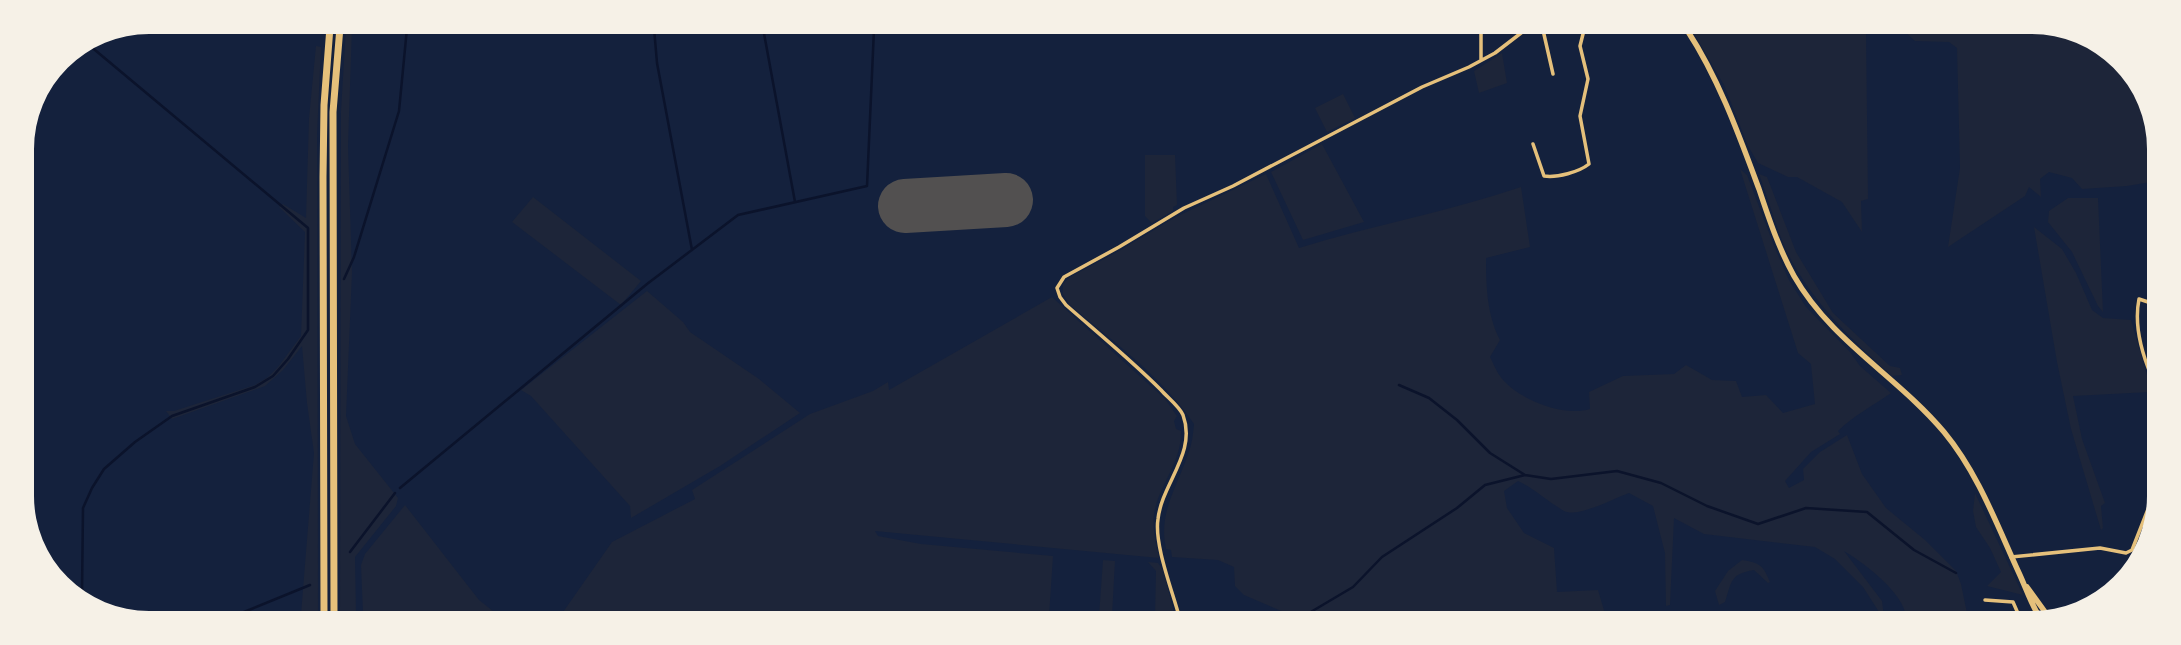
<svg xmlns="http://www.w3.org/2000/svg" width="2181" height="645" font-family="'Source Sans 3',sans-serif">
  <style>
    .green { fill: #1d2539 }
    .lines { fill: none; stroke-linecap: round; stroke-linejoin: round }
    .stream { stroke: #0b132b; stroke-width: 2.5 }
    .runway { stroke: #525050; stroke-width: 54 }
    .minor { stroke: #e5c07b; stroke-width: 3.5 }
    .primary { stroke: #e5c07b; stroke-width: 5.5 }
    .motorway { stroke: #e5c07b; stroke-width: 7 }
  </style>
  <rect width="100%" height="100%" fill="#14213d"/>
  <!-- green -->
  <path class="green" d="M 346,27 L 352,27 L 348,146 L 352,272 L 346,416 L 355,444 L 398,498 L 396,506 L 355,557 L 356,614 L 340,614 L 341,111 Z
    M 1692,30 L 1866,31 L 1868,199 L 1861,201 L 1862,232 L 1842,202 L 1797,177 L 1788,177 L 1758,163 L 1748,146 L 1724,85 Z
    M 1904,31 L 1984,31 L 1986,34 L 1999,31 L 2063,31 L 2093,44 L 2123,69 L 2152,126 L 2151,182 L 2127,186 L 2082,189 L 2072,178 L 2049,172 L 2040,179 L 2041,197 L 2029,187 L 2025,196 L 1948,247 L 1960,168 L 1957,48 L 1949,42 L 1915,41 Z
    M 316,46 L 321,47 L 317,135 L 318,614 L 301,614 L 314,453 L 307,403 L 302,346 L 283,370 L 265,386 L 172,419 L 166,411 L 174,411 L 255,385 L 268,377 L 278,367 L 301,336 L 305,232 L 279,207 L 283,204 L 306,218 L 309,118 Z
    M 1502,53 L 1507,83 L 1479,93 L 1474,71 Z
    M 1343,94 L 1355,118 L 1327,132 L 1315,108 Z
    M 1322,144 L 1364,222 L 1303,240 L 1271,172 Z
    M 1145,155 L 1175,155 L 1177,205 L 1173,207 L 1173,211 L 1152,223 L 1145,216 Z
    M 1740,169 L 1747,175 L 1774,246 L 1789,280 L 1806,307 L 1850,352 L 1860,366 L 1891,393 C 1874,405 1853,416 1838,431 L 1840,434 L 1811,452 L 1785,481 L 1789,488 L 1804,480 L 1803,469 L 1820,452 L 1847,435 L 1862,474 L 1886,508 L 1925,540 L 1956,571 L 1961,584 L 1968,618 L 1906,617 C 1904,593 1864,563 1844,551 L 1882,601 L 1884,617 L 1879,617 L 1879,612 L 1863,587 L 1835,559 L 1815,547 L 1704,534 L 1674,518 L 1670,605 L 1666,606 L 1665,553 L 1653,506 L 1629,493 C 1615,498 1578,518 1564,511 C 1548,502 1535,489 1518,481 L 1504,491 L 1507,508 L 1524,533 L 1554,548 L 1557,592 L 1598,590 L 1606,617 L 1284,616 L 1286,613 L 1244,595 L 1235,586 L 1234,567 L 1218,560 L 1172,557 L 1171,550 L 1166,549 C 1158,512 1177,488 1188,454 C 1192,445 1193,434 1194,424 C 1163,377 1112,341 1069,304 L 1063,294 L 1063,284 L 1070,277 L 1119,251 L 1174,218 L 1266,174 L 1299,248 C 1373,225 1448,212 1521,187 L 1530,247 L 1486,258 C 1486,286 1487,315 1500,340 L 1490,357 C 1494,365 1498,375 1504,381 C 1523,401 1564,417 1590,409 L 1589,392 L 1623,376 L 1674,374 L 1686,365 L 1712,380 L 1736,381 L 1742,397 L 1766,395 L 1783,413 L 1815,404 L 1811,364 L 1798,353 Z
    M 1759,174 L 1767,177 L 1796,252 L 1833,313 L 1890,366 L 1900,368 L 1902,375 L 1892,376 C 1852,340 1813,303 1788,254 C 1776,229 1769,200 1759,174 Z
    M 533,197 L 641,281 L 621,305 L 512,222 Z
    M 2068,198 L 2098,198 L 2103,312 L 2098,306 L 2072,252 L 2048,222 L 2049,211 Z
    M 2034,227 L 2062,249 L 2076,273 L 2092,310 L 2103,318 L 2131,320 L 2151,389 L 2150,392 L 2073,396 L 2082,439 L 2105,503 L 2101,506 L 2103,528 L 2101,530 L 2071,429 L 2057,362 Z
    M 647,291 L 683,322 L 690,332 L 759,379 L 800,413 L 720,466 L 631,518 L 630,506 L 531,396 L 521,390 Z
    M 1052,297 L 1165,399 L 1177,416 L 1174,421 L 1176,429 L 1181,431 C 1182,460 1161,483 1155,509 C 1151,525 1156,543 1159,558 L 875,531 L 878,536 L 921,544 L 1053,556 L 1049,616 L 561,615 L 612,542 L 695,499 L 692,490 L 810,414 L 873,391 L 888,382 L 889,390 Z
    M 1975,493 L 2023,595 L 1987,586 L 2001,572 L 1990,548 L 1976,527 L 1973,511 Z
    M 405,505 L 479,600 L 498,615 L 363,614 L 361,565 L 365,554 Z
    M 1103,560 L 1115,561 L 1112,616 L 1099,616 Z
    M 1742,560 C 1760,563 1763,565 1770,582 L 1768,583 L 1754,570 C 1730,574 1732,581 1725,602 L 1719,605 L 1715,591 L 1728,571 Z
    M 1148,562 L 1158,563 L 1163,570 L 1175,616 L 1155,616 L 1156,571 Z"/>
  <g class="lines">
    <!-- stream -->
    <path class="stream" d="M 654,28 L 657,63 L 692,250
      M 763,28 L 795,202
      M 344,279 L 354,257 L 399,111 L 407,28
      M 1399,385 L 1429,398 L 1457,420 L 1490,453 L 1525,475 L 1551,479 L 1617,471 L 1661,483 L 1707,506 L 1758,524 L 1806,508 L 1867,512 L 1914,550 L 1956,573
      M 400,488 L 647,284 L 738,215 L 867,186 L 874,29
      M 350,552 L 395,493
      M 82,593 L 83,508 L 92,488 L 104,469 L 135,442 L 172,416 L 255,387 L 273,376 L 288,359 L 308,330 L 308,228 L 89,45
      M 239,614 L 310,585
      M 1304,616 L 1353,587 L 1382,557 L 1457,508 L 1485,485 L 1525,475"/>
    <!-- runway -->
    <path class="runway" d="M 905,206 L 1006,200"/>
    <!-- minor -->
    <path class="minor" d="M 1481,30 L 1481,60
      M 1543,30 L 1553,74
      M 1533,144 L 1544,176 C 1557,178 1579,172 1589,164 L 1580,116 L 1588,79 L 1580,46 L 1584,30
      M 2151,375 C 2141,351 2134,324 2139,299 L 2151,303
      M 2011,557 L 2100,548 L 2126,553 L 2132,550 L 2150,504
      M 1985,600 L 2013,602 L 2020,618
      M 1179,616 C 1172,590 1154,544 1158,519 C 1162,483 1197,453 1183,415 C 1179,406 1168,398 1161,390 C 1131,360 1098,333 1066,305 L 1060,297 L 1057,288 L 1064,277 L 1119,247 L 1184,208 L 1233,186 L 1422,87 L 1469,67 L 1495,53 L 1525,30"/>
    <!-- primary -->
    <path class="primary" d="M 1687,30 C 1719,79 1739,135 1759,189 C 1769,219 1779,249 1794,276 C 1831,341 1897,376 1944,432 C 1978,473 1997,525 2019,573 C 2026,588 2031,604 2040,618
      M 2027,587 L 2048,616"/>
    <!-- motorway -->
    <path class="motorway" d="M 324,614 L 323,177 L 324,105 L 330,27
      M 334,614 L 333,112 L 340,27"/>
  </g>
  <!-- crop -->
  <path d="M0 0H2181V645H0ZM149 34H2032A115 115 0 0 1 2147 149V496A115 115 0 0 1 2032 611H149A115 115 0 0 1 34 496V149A115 115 0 0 1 149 34Z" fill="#f6f1e7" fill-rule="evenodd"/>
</svg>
